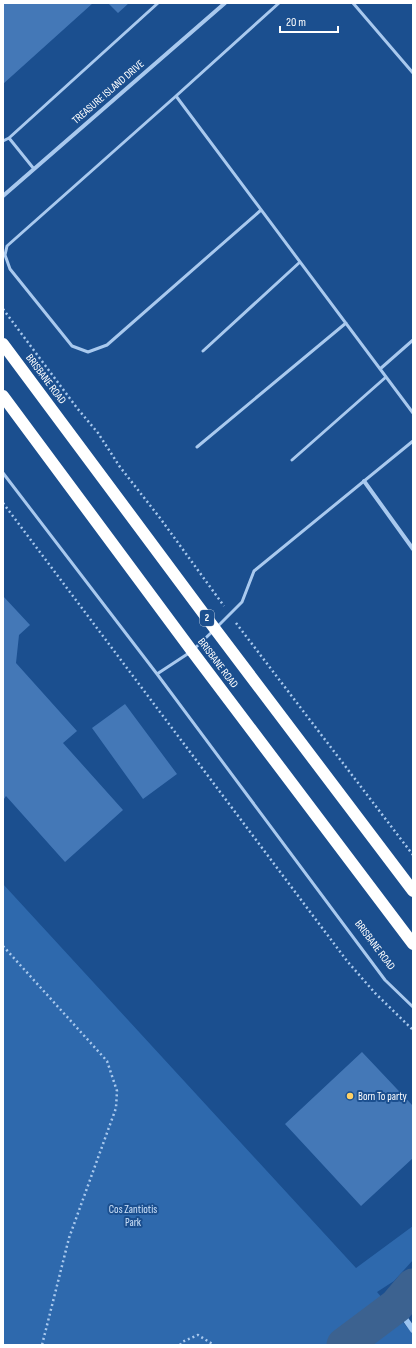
<svg xmlns="http://www.w3.org/2000/svg" width="416" height="1348" font-family="'Sofia Sans Condensed',sans-serif">
  <style>
    .green { fill: #2e69ad }
    .lines { fill: none; stroke-linecap: round; stroke-linejoin: round }
    .stream { stroke: #9cc4f0; stroke-width: 6 }
    .river { stroke: #3c6290; stroke-width: 35 }
    .building { fill: #4478b7 }
    .path { stroke: #a9c9ee; stroke-width: 2.5; stroke-dasharray: 2 3; stroke-linecap: butt }
    .lane { stroke: #a9c9ee; stroke-width: 3 }
    .street { stroke: #a9c9ee; stroke-width: 4 }
    .highway { stroke: #fff; stroke-width: 12 }
    .poi-dot { fill: #ffd166; stroke: #1b4f8f; stroke-width: 1.5 }
    .labels { text-anchor: middle; dominant-baseline: central; stroke-width: 4; stroke-linejoin: round; paint-order: stroke }
    .shield { fill: #1b4f8f; stroke: #bbcadd; stroke-width: 1 }
    .shield-label { font-size: 10px; font-weight: bold; fill: #fff }
    .street-label { font-size: 11px; fill: #fff; stroke: #1b4f8f }
    .poi-label { font-size: 11px; fill: #fff; stroke: #1b4f8f; text-anchor: start }
    .park-label { font-size: 11px; fill: #cfe3fa; stroke: #1b4f8f }
  </style>
  <rect width="100%" height="100%" fill="#1b4f8f"/>
  <!-- green -->
  <path class="green" d="M 3,884 L 356,1268 L 413,1226 L 413,1260 L 394,1281 L 377,1292 L 413,1334 L 413,1345 L 3,1345 Z"/>
  <g class="lines">
    <!-- stream -->
    <path class="stream" d="M 396,1306 L 413,1330"/>
    <!-- river -->
    <path class="river" d="M 344,1345 L 396,1306 L 413,1286"/>
  </g>
  <!-- building -->
  <path class="building" d="M 3,3 L 93,3 L 3,84 Z
    M 108,3 L 129,3 L 118,13 Z
    M 3,596 L 30,625 L 19,635 L 16,663 L 77,731 L 63,743 L 123,810 L 65,862 L 6,796 L 4,799 L 3,798 Z
    M 125,704 L 177,774 L 143,799 L 92,728 Z
    M 362,1052 L 413,1106 L 413,1158 L 361,1206 L 285,1124 Z"/>
  <g class="lines">
    <!-- path -->
    <path class="path" d="M 3,309 L 77,408 L 98,433 L 120,467 L 160,518 L 224,606
      M 3,503 L 347,961 L 375,993 L 413,1030
      M 236,623 L 413,855
      M 3,946 L 107,1061 L 117,1091 L 116,1108 L 69,1238 L 42,1345
      M 180,1345 L 182,1342 L 198,1335 L 214,1345"/>
    <!-- lane -->
    <path class="lane" d="M 279,3 L 176,96 L 413,413
      M 353,3 L 413,73
      M 176,96 L 7,246 L 5,255 L 10,269 L 72,346 L 88,352 L 107,345 L 261,210
      M 9,138 L 34,169
      M 3,141 L 9,138 L 158,3
      M 203,351 L 300,262
      M 380,369 L 413,340
      M 197,447 L 346,323
      M 292,460 L 386,377
      M 3,473 L 157,674 L 385,980 L 413,1007
      M 217,627 L 242,602 L 254,571 L 413,441
      M 194,649 L 213,631
      M 157,674 L 189,653"/>
    <!-- street -->
    <path class="street" d="M 3,196 L 225,3
      M 364,481 L 413,549"/>
    <!-- highway -->
    <path class="highway" d="M 3,344 L 215,629 L 413,891
      M 3,396 L 192,651 L 413,944"/>
  </g>
  <!-- markers -->
  <circle class="poi-dot" cx="350" cy="1096" r="4"/>
  <g class="labels">
    <!-- shield labels -->
    <rect class="shield" x="200" y="610" width="14" height="16" rx="3"/>
    <g class="shield-label">
      <text x="207" y="618">2</text>
    </g>
    <!-- street labels -->
    <g class="street-label">
      <text transform="translate(108 92) rotate(-41)">TREASURE ISLAND DRIVE</text>
      <text transform="translate(46 379) rotate(53)">BRISBANE ROAD</text>
      <text transform="translate(218 663) rotate(53)">BRISBANE ROAD</text>
      <text transform="translate(375 945) rotate(53)">BRISBANE ROAD</text>
    </g>
    <!-- poi labels -->
    <g class="poi-label">
      <text x="358" y="1096">Born To party</text>
    </g>
    <!-- park labels -->
    <g class="park-label">
      <text x="133" y="1209">Cos Zantiotis<tspan x="133" dy="13">Park</tspan></text>
    </g>
  </g>
  <!-- border -->
  <rect width="416" height="1348" fill="none" stroke="#ffffff" stroke-width="8"/>
  <!-- scale -->
  <path d="M280 26v6h58v-6" fill="none" stroke="#ffffff" stroke-width="2"/>
  <text x="286" y="26" font-size="12" fill="#ffffff" stroke="#1b4f8f" stroke-width="3" paint-order="stroke">20 m</text>
</svg>
